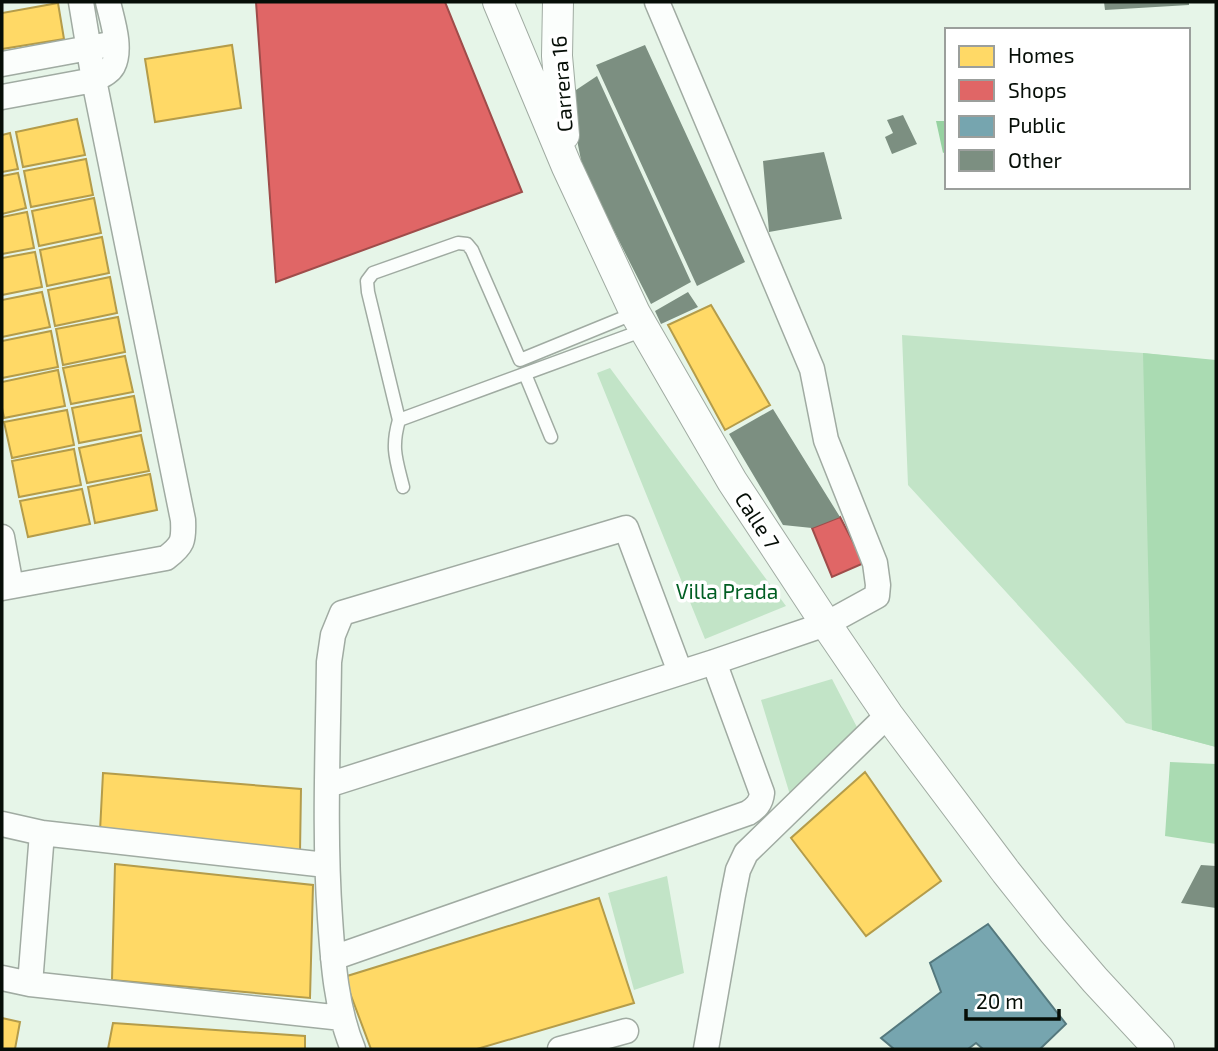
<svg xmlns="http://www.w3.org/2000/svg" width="1218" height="1051" font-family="'Exo 2',sans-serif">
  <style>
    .green { fill: #c2e4c7 }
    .forest { fill: #aadbb2 }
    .water { fill: #97d2a1 }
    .homes { fill: #ffd966; stroke: #b49c4a; stroke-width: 2 }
    .shops { fill: #e06666; stroke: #9f4c4a; stroke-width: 2 }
    .public { fill: #76a5af; stroke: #54787d; stroke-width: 2 }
    .building { fill: #7c8f81 }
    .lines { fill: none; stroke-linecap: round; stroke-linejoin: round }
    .service-casing { stroke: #a0aba2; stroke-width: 15 }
    .minor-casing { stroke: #a0aba2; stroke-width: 27 }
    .tertiary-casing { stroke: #a0aba2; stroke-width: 32 }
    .service { stroke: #fbfefc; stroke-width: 12 }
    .minor { stroke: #fbfefc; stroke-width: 24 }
    .tertiary { stroke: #fbfefc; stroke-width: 30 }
    .labels { text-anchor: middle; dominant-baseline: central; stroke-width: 7; stroke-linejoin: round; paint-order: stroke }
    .street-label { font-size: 21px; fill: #060e07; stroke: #fff }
    .park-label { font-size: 21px; fill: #015e23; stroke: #fff }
  </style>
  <rect width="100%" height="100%" fill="#e6f5e8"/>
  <!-- green -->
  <path class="green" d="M 902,335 L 1143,353 L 1216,361 L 1216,747 L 1126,723 L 908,485 Z
    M 610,368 L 786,606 L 705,639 L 597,373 Z
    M 832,679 L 859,731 L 791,798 L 761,700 Z
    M 667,876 L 684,973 L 634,990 L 608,893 Z"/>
  <!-- forest -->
  <path class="forest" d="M 1143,353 L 1216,360 L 1216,747 L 1152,730 Z
    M 1170,762 L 1216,764 L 1216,844 L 1165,836 Z"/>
  <!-- water -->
  <path class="water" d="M 936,121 L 947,121 L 947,151 L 943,153 Z"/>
  <!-- homes -->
  <path class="homes" d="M 58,3 L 64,39 L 2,49 L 2,13 Z
    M 232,45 L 241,108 L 155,122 L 145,59 Z
    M 77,119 L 85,155 L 23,167 L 16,132 Z
    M 10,133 L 18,169 L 2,172 L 2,135 Z
    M 86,159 L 93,195 L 31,207 L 24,171 Z
    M 18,173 L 26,208 L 2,214 L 2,176 Z
    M 94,198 L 101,233 L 39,246 L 32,211 Z
    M 27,212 L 34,248 L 2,254 L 2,217 Z
    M 102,237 L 109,273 L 47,286 L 40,250 Z
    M 35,252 L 42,287 L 2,295 L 2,258 Z
    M 110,277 L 117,313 L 55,326 L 48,290 Z
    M 42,292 L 50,327 L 2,337 L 2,300 Z
    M 711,305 L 770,405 L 725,430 L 668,325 Z
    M 118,317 L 125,352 L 63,365 L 56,329 Z
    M 51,331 L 58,367 L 2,378 L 2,341 Z
    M 125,356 L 133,392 L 71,404 L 63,368 Z
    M 58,370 L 65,406 L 4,418 L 2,408 L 2,382 Z
    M 134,396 L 141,431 L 79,443 L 72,408 Z
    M 67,410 L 74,445 L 12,458 L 4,422 Z
    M 141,435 L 149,471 L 87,483 L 79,448 Z
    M 74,449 L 81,485 L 19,497 L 12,461 Z
    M 150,474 L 157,510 L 95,523 L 88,487 Z
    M 82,489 L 90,524 L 28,537 L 20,501 Z
    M 865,772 L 941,881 L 866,936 L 791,838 Z
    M 103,773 L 301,789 L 300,852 L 100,831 Z
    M 115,864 L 313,885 L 310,998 L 112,980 Z
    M 599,898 L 634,1003 L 477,1049 L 371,1049 L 344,977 Z
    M 2,1018 L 20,1022 L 15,1049 L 2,1049 Z
    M 113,1023 L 305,1036 L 305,1049 L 108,1049 Z"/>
  <!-- shops -->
  <path class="shops" d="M 256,2 L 445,2 L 522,192 L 276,282 Z
    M 840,517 L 864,563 L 832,577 L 812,528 Z"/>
  <!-- public -->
  <path class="public" d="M 988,924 L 1066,1024 L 1040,1049 L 983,1049 L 976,1043 L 968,1049 L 894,1049 L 881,1038 L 941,992 L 930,963 Z"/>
  <!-- building -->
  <path class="building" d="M 1104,2 L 1189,2 L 1189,5 L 1105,10 Z
    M 645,45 L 745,262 L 697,286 L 596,65 Z
    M 597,76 L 691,282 L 651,304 L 583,170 L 578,145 L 573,92 Z
    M 903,115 L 917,144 L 892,154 L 885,137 L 893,133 L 887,120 Z
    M 824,152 L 842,219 L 769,232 L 763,161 Z
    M 688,292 L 698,307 L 661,324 L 655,311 Z
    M 773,409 L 840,517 L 812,528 L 783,525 L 729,434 Z
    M 1201,865 L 1216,866 L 1216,908 L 1181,903 Z"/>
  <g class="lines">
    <defs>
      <path id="service" d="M 525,374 L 551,437
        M 399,420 L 644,330
        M 403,487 C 396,459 391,448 399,420 L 368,292 L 367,281 L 373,273 L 458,243 L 467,244 L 472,250 L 520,360 L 635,313"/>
      <path id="minor" d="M 2,64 L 105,45
        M 2,97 L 94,80 C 101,76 109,73 113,66 C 122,48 112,20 108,2
        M 2,537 L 11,586
        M 2,588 L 166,558 C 183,545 184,541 183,520 L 94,80 L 81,2
        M 328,785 L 714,662 L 826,624 L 877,596 L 878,585 L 875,563 L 826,440 L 812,369 L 657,2
        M 2,824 L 42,833 L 326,865
        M 333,958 L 748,813 C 756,808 761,803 762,793 L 714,662
        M 2,978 L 30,984 L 342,1018
        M 30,984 L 42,833
        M 353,1049 C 336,1008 333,962 330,918 C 324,833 328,748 329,662 L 333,635 L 342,613 L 626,528 L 680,672
        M 560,1049 L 626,1031
        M 706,1049 L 733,895 L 738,870 L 746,853 L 888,715"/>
      <path id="tertiary" d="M 498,2 L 567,167 L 635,313 L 732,481 L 826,624 L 888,715 L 1006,872 L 1053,931 L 1095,980 L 1159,1049
        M 558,2 L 557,56 L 564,135"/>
    </defs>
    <!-- service casing -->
    <use href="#service" class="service-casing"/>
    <!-- minor casing -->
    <use href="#minor" class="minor-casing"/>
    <!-- tertiary casing -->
    <use href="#tertiary" class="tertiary-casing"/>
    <!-- service -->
    <use href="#service" class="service"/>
    <!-- minor -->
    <use href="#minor" class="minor"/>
    <!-- tertiary -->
    <use href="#tertiary" class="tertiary"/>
  </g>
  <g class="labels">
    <!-- street labels -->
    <g class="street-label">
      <text transform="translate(561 84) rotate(-94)">Carrera 16</text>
      <text transform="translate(758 520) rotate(57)">Calle 7</text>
    </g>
    <!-- park labels -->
    <g class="park-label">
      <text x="727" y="590">Villa Prada</text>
    </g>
  </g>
  <!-- border -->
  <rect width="1218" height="1051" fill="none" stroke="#060e07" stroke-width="7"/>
  <!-- legend -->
  <rect x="945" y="28" width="245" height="161" fill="#ffffff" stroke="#9b9f9c" stroke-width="2"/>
  <rect x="959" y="46" width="35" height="21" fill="#ffd966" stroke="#9b9f9c" stroke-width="2"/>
  <text x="1008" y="63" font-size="21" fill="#060e07">Homes</text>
  <rect x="959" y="80" width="35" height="21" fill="#e06666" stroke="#9b9f9c" stroke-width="2"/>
  <text x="1008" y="98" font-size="21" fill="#060e07">Shops</text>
  <rect x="959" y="116" width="35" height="21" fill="#76a5af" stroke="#9b9f9c" stroke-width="2"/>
  <text x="1008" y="133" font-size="21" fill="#060e07">Public</text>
  <rect x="959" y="150" width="35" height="21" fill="#7c8f81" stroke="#9b9f9c" stroke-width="2"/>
  <text x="1008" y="168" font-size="21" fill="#060e07">Other</text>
  <!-- scale -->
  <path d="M966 1009v10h93v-10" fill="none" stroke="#060e07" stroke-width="3.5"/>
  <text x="976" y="1009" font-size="21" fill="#060e07" stroke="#ffffff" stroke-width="5" paint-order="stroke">20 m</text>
</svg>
